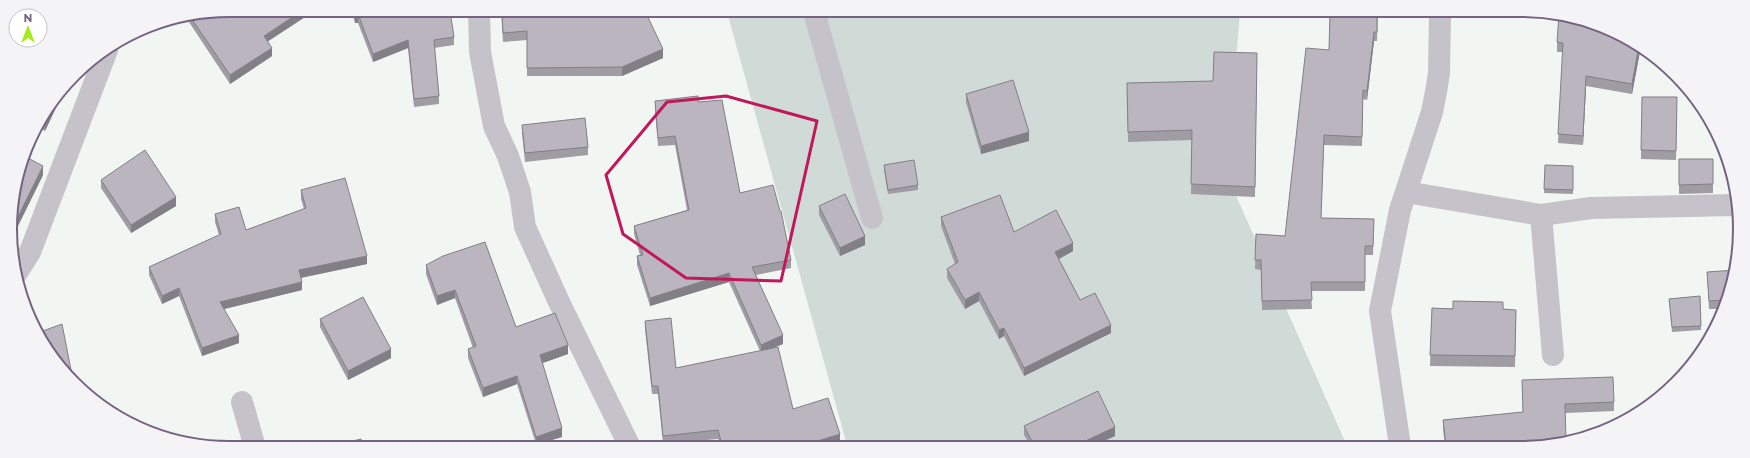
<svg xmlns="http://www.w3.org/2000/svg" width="1750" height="458" font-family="Montserrat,sans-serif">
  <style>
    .green { fill: #d0dbd8 }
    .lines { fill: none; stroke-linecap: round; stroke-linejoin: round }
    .minor { stroke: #c6c2c9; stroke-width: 22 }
    .wall { fill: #a09ca4 }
    .shaded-wall { fill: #827f86 }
    .building { fill: #bab5bf; stroke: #827f86 }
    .marked { fill: none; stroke: #c2185b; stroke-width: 3; stroke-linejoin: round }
    .rim { fill: none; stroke: #766384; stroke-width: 2 }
  </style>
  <rect width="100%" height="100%" fill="#f1f6f2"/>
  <!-- green -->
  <path class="green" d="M 727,12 L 1240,13 L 1226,173 L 1347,446 L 847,445 Z"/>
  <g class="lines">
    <!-- minor -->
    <path class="minor" d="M 479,11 L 480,52 L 494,126 L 508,156 L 520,192 L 525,227 L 559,302 L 629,445
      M 814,12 L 872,218
      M 1406,192 L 1541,215 L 1591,208 L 1736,205
      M 1541,215 L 1553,355
      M 16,274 L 30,252 L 107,50
      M 242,402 L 254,444
      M 1400,446 L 1380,311 L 1400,210 L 1432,112 L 1436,92 L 1439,73 L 1440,14"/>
  </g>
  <!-- wall -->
  <path class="wall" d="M 229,10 L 268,42 L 272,56 L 230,84 L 187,19 L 187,18 Z
    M 351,10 L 450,11 L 454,37 L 454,45 L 434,48 L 439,96 L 439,104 L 414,107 L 408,48 L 373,62 L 358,23 L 355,23 Z
    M 501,11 L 605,11 L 605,13 L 663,58 L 622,76 L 527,76 L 527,40 L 503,42 Z
    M 1330,13 L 1378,14 L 1377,41 L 1374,41 L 1367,100 L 1363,99 L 1362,146 L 1324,145 L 1321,218 L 1374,219 L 1373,255 L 1365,255 L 1365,291 L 1311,291 L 1312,309 L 1262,310 L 1261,270 L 1255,269 L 1256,234 L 1285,236 L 1329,50 Z
    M 1557,42 L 1641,46 L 1632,94 L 1586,86 L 1583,145 L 1558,143 L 1563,52 L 1557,52 Z
    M 1257,53 L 1255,197 L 1191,194 L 1192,140 L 1128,142 L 1127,83 L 1213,81 Z
    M 966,94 L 1029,141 L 981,154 L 966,102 Z
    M 60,96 L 60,99 L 45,131 L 37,127 Z
    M 1677,97 L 1676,160 L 1641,159 L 1641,150 Z
    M 655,101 L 698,102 L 740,193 L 791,260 L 791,268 L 756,275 L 783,344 L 772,348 L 793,409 L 840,443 L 832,445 L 719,445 L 718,439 L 663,444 L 658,394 L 652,394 L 645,329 L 645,321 L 676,368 L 760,351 L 729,282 L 650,306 L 637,265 L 637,256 L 640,255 L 634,234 L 634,226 L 687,210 L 675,145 L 658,146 L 655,110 Z
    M 522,125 L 588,147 L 588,155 L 525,162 L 522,133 Z
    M 1679,159 L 1713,159 L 1713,193 L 1679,194 Z
    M 884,165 L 918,185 L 918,190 L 888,194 L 884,170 Z
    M 1545,165 L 1573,166 L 1573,194 L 1544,193 Z
    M 43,175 L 14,234 L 12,233 L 10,214 Z
    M 101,180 L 176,206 L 131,233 L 101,188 Z
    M 301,190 L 367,264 L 301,278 L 302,290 L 224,309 L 239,343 L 202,356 L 179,296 L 162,304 L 149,275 L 149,267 L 219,235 L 215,222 L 215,214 L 246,230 L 304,209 L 301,199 Z
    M 819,206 L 865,245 L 840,256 L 819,215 Z
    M 941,217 L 1014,232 L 1073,251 L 1059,259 L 1080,300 L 1111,333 L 1024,376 L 1004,336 L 999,339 L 979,301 L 965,309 L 947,278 L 947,269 L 955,264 L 941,226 Z
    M 426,265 L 516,327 L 568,354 L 542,363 L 562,437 L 538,444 L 536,444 L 517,384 L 483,397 L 468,358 L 468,349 L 473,348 L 455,298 L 437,305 L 426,274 Z
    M 1707,272 L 1736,272 L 1722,309 L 1709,309 Z
    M 1700,296 L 1701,330 L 1672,332 L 1669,299 Z
    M 1432,308 L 1516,310 L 1515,367 L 1430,366 Z
    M 320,319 L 391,358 L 348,380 L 320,327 Z
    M 55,362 L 71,370 L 71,376 L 70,376 Z
    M 1522,380 L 1614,402 L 1614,411 L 1565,413 L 1549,446 L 1445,446 L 1443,429 L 1443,420 L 1523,412 Z
    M 1024,426 L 1115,436 L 1095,445 L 1030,445 L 1024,435 Z"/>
  <!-- shaded-wall -->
  <path class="shaded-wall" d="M 303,10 L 316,10 L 264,44 L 264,36 Z
    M 358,14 L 358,23 L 355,23 L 355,15 Z
    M 1374,32 L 1374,41 L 1367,100 L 1367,91 Z
    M 408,40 L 408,48 L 373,62 L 373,54 Z
    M 1639,45 L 1641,46 L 1632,94 L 1632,84 Z
    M 272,48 L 272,56 L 230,84 L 230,75 Z
    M 663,49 L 663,58 L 622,76 L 622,67 Z
    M 1586,76 L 1586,86 L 1583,145 L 1583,136 Z
    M 60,96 L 60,99 L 45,131 L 45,122 L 52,106 Z
    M 1029,132 L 1029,141 L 981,154 L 981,146 Z
    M 43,166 L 43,175 L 14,234 L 14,225 Z
    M 176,197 L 176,206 L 131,233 L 131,225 Z
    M 865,236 L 865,245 L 840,256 L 840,248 Z
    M 1073,243 L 1073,251 L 1055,261 L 1055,252 Z
    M 367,256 L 367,264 L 299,278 L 299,270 Z
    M 729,273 L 729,282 L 650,306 L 650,298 Z
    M 302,282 L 302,290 L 220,310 L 220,302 Z
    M 179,288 L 179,296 L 162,304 L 162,296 Z
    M 455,290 L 455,298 L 437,305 L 437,296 Z
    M 979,292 L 979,301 L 965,309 L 965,300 Z
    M 1111,325 L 1111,333 L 1024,376 L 1024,368 Z
    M 1004,328 L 1004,336 L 999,339 L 999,330 Z
    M 239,335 L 239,343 L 202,356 L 202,348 Z
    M 783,335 L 783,344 L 761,353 L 761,345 Z
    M 568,345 L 568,354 L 540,364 L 540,355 Z
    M 391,349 L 391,358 L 348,380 L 348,371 Z
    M 517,376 L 517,384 L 483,397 L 483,388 Z
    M 1115,427 L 1115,436 L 1095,445 L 1077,445 Z
    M 562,428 L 562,437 L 538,444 L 536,444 L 536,437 Z
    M 840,434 L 840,443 L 832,445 L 805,445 Z"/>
  <!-- building -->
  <path class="building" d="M 229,10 L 303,10 L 264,36 L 272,48 L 230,75 L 191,18 Z
    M 354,10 L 450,11 L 454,37 L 434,40 L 439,96 L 414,99 L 408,40 L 373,54 L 358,14 L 355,15 Z
    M 502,11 L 605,11 L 605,13 L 609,11 L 645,11 L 663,49 L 622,67 L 527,68 L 527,31 L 503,33 Z
    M 1330,13 L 1377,14 L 1377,32 L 1374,32 L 1367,91 L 1363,90 L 1362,137 L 1324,135 L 1321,218 L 1374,219 L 1373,246 L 1365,246 L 1365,282 L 1311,282 L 1312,300 L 1262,301 L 1261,260 L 1255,260 L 1256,234 L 1285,236 L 1306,48 L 1329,50 Z
    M 1559,14 L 1564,14 L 1639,45 L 1632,84 L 1586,76 L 1583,136 L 1558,134 L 1563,43 L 1557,42 Z
    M 1214,52 L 1257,53 L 1255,187 L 1191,184 L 1192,130 L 1128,132 L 1127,83 L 1213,81 Z
    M 1013,80 L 1029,132 L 981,146 L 966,94 Z
    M 698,96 L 698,102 L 722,100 L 740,193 L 773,185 L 780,211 L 781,211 L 791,260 L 752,267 L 783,335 L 761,345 L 729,273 L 650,298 L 637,256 L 643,255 L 634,226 L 689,210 L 675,136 L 658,138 L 655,101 Z
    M 1642,97 L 1677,97 L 1676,151 L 1641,150 Z
    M 52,106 L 45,122 L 42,120 Z
    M 585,118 L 588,147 L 525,153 L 522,125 Z
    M 145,150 L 176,197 L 131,225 L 101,180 Z
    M 26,157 L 43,166 L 14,225 L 11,224 L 10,214 Z
    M 1679,159 L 1713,159 L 1713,184 L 1679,185 Z
    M 914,160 L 918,185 L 888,190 L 884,165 Z
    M 1545,165 L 1573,166 L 1573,190 L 1544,189 Z
    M 345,178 L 367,256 L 299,270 L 302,282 L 220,302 L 239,335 L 202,348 L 179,288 L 162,296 L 149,267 L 221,234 L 215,214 L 239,207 L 246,230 L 306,208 L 301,190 Z
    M 845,194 L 865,236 L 840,248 L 819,206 Z
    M 1000,195 L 1014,232 L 1056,210 L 1073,243 L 1055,252 L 1080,300 L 1095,293 L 1111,325 L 1024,368 L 1004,328 L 999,330 L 979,292 L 965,300 L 947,269 L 958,262 L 941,217 Z
    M 485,242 L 516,327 L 555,313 L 568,345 L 540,355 L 562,428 L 536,437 L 517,376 L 483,388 L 468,349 L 476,346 L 455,290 L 437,296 L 426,265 L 443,256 Z
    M 1736,270 L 1725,300 L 1709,301 L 1707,272 Z
    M 1700,296 L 1701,326 L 1672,327 L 1669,299 Z
    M 363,297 L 391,349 L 348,371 L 320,319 Z
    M 1453,301 L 1503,302 L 1503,309 L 1516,310 L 1515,356 L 1430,355 L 1432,308 L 1453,309 Z
    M 671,318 L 676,368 L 778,347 L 793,409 L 828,398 L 840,434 L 805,445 L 722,445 L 718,430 L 663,436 L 658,386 L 652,386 L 645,321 Z
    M 62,324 L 71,370 L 64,371 L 55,362 L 40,332 Z
    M 1613,377 L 1614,402 L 1565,404 L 1566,441 L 1549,446 L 1446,446 L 1443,420 L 1523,412 L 1522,380 Z
    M 1098,391 L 1115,427 L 1077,445 L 1034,445 L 1024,426 Z
    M 361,439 L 362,444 L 340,444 Z"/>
  <!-- marked area -->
  <path class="marked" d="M 726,96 L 817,121 L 781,281 L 686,278 L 623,234 L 606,175 L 667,102 Z"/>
  <!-- crop -->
  <path d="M0 0H1750V458H0ZM229 17H1521A212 212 0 0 1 1733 229V229A212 212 0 0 1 1521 441H229A212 212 0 0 1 17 229V229A212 212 0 0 1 229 17Z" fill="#f4f3f5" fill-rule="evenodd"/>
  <path class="rim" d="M229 17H1521A212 212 0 0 1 1733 229V229A212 212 0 0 1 1521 441H229A212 212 0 0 1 17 229V229A212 212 0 0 1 229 17Z"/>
  <!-- north arrow -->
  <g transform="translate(28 28)"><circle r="19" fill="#ffffff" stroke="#c8c1ce"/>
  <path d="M0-3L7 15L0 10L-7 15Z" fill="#a2ec1b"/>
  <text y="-6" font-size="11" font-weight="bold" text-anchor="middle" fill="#766384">N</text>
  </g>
</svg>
